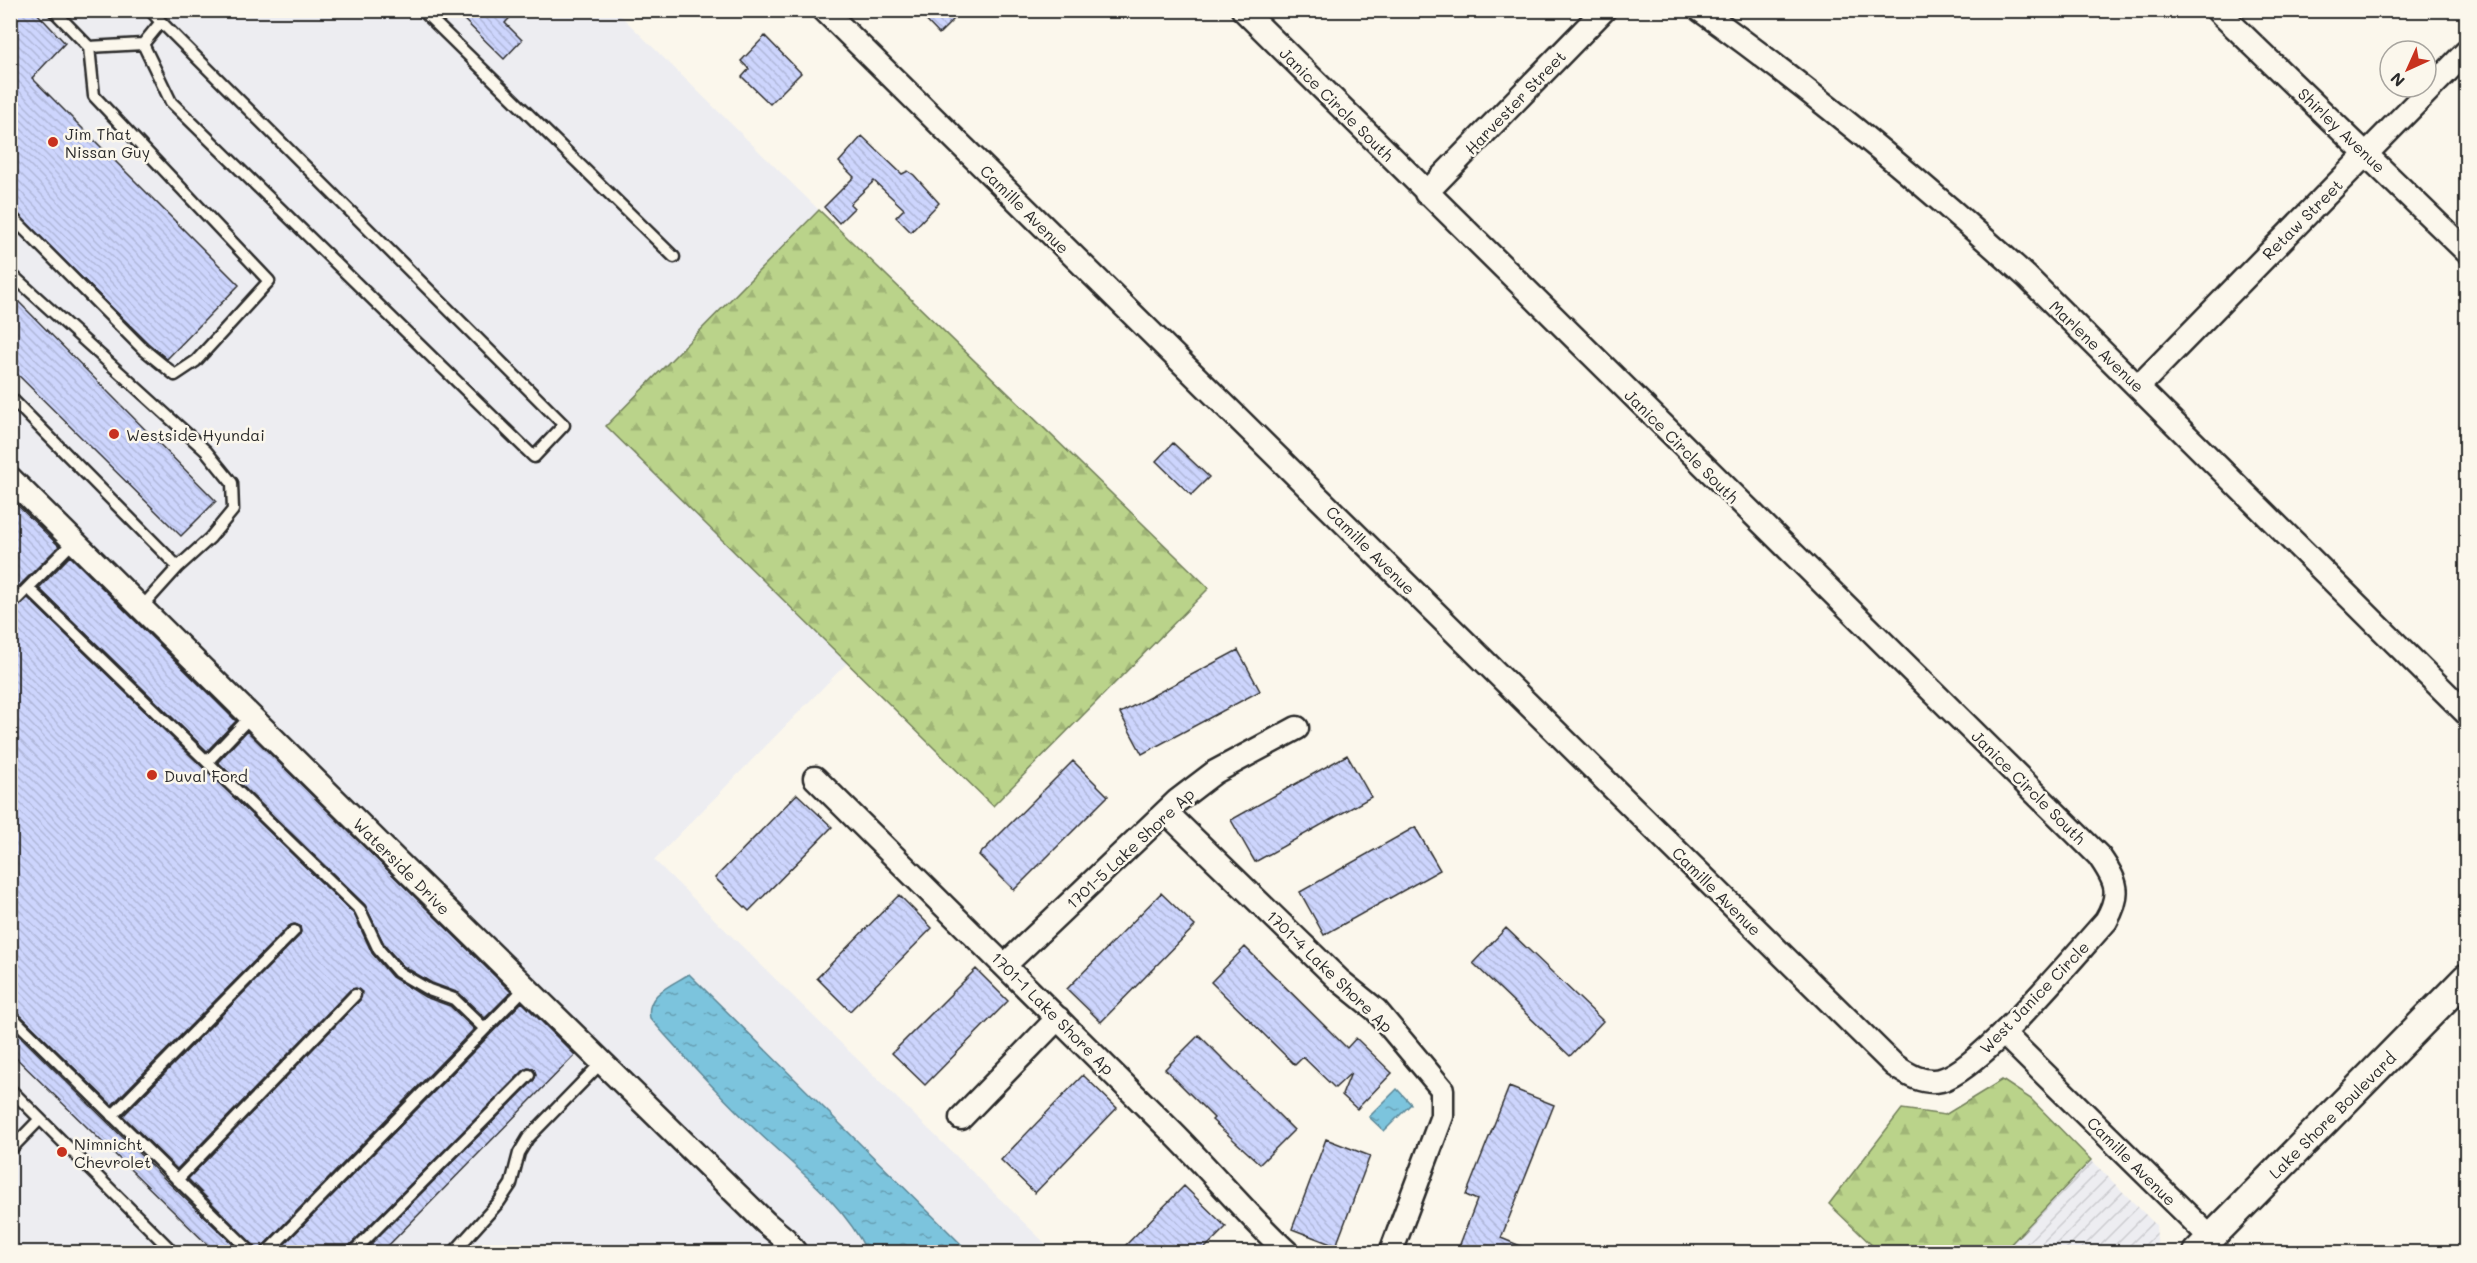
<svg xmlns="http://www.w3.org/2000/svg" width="2477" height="1263" font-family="Mali,sans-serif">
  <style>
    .built { fill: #ededf1 }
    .industrial { fill: url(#industrial-furrows) }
    .forest { fill: url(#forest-firs); stroke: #727f5a; stroke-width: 1.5 }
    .water { fill: url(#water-ripples); stroke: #5c8796; stroke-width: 1.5 }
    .building { fill: url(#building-back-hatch); stroke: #2b2b2b; stroke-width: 1.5 }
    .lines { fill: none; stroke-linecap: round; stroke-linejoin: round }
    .service-casing { stroke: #2b2b2b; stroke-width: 15 }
    .minor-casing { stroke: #2b2b2b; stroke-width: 27 }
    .tertiary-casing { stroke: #2b2b2b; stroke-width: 32 }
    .service { stroke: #fbf7ec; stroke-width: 10 }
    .minor { stroke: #fbf7ec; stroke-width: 22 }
    .tertiary { stroke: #fbf7ec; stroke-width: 27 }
    .poi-dot { fill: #c8321e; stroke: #fbf7ec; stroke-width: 2 }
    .labels { text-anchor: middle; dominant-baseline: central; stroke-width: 5; stroke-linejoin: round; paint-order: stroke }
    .street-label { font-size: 16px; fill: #2b2b2b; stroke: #fbf7ec }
    .poi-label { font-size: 16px; fill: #2b2b2b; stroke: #fbf7ec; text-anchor: start }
  </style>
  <defs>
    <pattern id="industrial-furrows" width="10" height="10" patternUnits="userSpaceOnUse" patternTransform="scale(1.5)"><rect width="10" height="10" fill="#ededf1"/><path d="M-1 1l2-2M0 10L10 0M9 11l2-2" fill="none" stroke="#cbcbcf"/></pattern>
    <pattern id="forest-firs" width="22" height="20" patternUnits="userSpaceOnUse" patternTransform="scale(1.5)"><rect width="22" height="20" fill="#bad38a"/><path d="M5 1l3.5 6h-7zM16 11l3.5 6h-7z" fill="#a0b577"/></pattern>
    <pattern id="water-ripples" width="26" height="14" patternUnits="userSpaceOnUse" patternTransform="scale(1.5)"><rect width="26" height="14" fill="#7cc4dd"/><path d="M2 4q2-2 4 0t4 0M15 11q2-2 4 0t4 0" fill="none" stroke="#669fb3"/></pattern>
    <pattern id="building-back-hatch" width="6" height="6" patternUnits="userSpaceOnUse" patternTransform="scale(1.5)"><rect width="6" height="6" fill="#cdd5fd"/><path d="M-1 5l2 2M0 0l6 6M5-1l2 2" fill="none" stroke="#b0b7d9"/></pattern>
  </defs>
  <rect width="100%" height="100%" fill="#fbf7ec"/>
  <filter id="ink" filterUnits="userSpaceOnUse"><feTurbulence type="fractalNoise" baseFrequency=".0167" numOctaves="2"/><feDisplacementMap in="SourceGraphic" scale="12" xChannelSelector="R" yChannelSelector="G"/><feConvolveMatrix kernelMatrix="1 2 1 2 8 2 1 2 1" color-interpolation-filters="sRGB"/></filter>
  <g filter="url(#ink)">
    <!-- built -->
    <path class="built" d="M 10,11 L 616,11 L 819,210 L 606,426 L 848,662 L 654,860 L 1054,1252 L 382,1252 L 577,1053 L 11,498 Z
      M 11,1052 L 215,1252 L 11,1252 Z"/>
    <!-- industrial -->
    <path class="industrial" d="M 2091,1160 L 2156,1225 L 2158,1252 L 2003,1252 Z"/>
    <!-- forest -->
    <path class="forest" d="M 819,210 L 1209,588 L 993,806 L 606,426 Z
      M 2002,1080 L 2031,1099 L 2091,1160 L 2003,1252 L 1879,1252 L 1829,1204 L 1902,1109 L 1945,1115 Z"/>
    <!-- water -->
    <path class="water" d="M 689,974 L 969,1252 L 867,1252 C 845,1205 798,1170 760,1134 C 721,1097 685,1058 650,1018 C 645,994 672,985 689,974 Z
      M 1397,1089 L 1411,1104 L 1384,1131 L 1369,1117 Z"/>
    <!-- building -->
    <path class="building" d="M 10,10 L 34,10 L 65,43 L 32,78 L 239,285 L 167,359 L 148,343 L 10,207 Z
      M 454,10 L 517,10 L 505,23 L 522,40 L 504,59 Z
      M 916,10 L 963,10 L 939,34 Z
      M 765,36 L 801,73 L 770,104 L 742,77 L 749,69 L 741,61 Z
      M 862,136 L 902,174 L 908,171 L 914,175 L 939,203 L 911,232 L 896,217 L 904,209 L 874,181 L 850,204 L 854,208 L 839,223 L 824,207 L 854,177 L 839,162 Z
      M 10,293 L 216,501 L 181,536 L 10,367 Z
      M 1173,443 L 1209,477 L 1191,495 L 1156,461 Z
      M 10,498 L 59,546 L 10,595 Z
      M 70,556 L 236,721 L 207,751 L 39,588 Z
      M 28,598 L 354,914 L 372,953 L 392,977 L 425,997 L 450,1006 L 474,1029 L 262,1247 L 260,1252 L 188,1179 L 360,1000 L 362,992 L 356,988 L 350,990 L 177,1169 L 123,1116 L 299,936 L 301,932 L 300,926 L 295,924 L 289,926 L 112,1105 L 15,1010 L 10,1008 L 10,613 Z
      M 1238,650 L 1260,691 L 1142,754 L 1120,713 Z
      M 247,731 L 511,992 L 485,1018 L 459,993 L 432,983 L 403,966 L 385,946 L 365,905 L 218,762 Z
      M 1347,755 L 1371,797 L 1255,862 L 1231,820 Z
      M 1073,761 L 1108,796 L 1014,890 L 979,855 Z
      M 797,794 L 832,827 L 749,911 L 715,878 Z
      M 1415,827 L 1440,870 L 1324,935 L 1300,892 Z
      M 1161,893 L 1195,926 L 1101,1022 L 1067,989 Z
      M 899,895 L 932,928 L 850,1011 L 817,978 Z
      M 1506,928 L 1603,1021 L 1570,1056 L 1473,963 Z
      M 1245,947 L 1347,1048 L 1356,1038 L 1392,1073 L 1357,1109 L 1342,1095 L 1351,1073 L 1335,1088 L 1303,1057 L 1295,1065 L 1211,982 Z
      M 976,969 L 1008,1001 L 925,1085 L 892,1053 Z
      M 522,1002 L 575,1055 L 382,1252 L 363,1252 L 534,1080 L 536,1074 L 534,1069 L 528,1068 L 524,1070 L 348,1247 L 346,1252 L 277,1252 Z
      M 10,1026 L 171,1185 L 241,1252 L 215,1252 L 10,1052 Z
      M 1199,1035 L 1294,1130 L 1260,1164 L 1212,1120 L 1214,1118 L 1165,1069 Z
      M 1083,1075 L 1117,1108 L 1035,1193 L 1001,1160 Z
      M 1509,1087 L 1554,1105 L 1501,1238 L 1535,1252 L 1457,1252 L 1477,1200 L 1466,1195 Z
      M 1326,1139 L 1370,1156 L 1336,1246 L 1292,1229 Z
      M 1184,1186 L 1226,1227 L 1201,1252 L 1119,1252 Z"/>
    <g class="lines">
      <defs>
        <path id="service" d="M 422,10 L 674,257
          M 143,44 L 161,22 L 150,10
          M 89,47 L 143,44 L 171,102 L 534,457 L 564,425 L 161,22
          M 10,215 L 143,349 L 175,375 L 196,361 L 269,281 L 94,96 L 89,47 L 53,10
          M 10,273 L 206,451 L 232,483 L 233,510 L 210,538 L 178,567
          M 10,397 L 178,567 L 141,608
          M 28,588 L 360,910 L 379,950 L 398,972 L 429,990 L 454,999 L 485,1029
          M 10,606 L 74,541
          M 208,761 L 251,716
          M 10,1015 L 251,1252
          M 10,1089 L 168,1247 L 164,1252
          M 112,1116 L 294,931
          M 10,1150 L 40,1119
          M 177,1180 L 355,995
          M 267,1252 L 526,987
          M 353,1252 L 529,1075
          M 454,1252 L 499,1202 L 511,1184 L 519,1153 L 528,1138 L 602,1062"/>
        <path id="minor" d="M 824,10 L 1894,1065 C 1908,1075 1923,1084 1941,1080 C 1979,1071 2075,955 2106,921 C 2122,893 2117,882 2099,856 L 1243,10
          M 1700,10 C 1815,92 1923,183 2027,277 L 2466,713
          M 2217,10 L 2466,251
          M 1426,193 L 1604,10
          M 2139,386 L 2466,52
          M 10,478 L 398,862 L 766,1223 L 785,1239 L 795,1252
          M 815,778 L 1172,1132 C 1211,1171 1246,1214 1287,1252
          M 1166,812 L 1339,980 L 1376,1010 L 1442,1089 L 1442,1116 L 1391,1252
          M 1005,965 L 1177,801 L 1215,772 L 1297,728
          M 2003,1033 L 2211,1238
          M 961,1118 L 1058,1018"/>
        <path id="tertiary" d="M 2197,1252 L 2466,978"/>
      </defs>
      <!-- service casing -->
      <use href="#service" class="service-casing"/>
      <!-- minor casing -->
      <use href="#minor" class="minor-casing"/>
      <!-- tertiary casing -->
      <use href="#tertiary" class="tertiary-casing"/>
      <!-- service -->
      <use href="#service" class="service"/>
      <!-- minor -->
      <use href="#minor" class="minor"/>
      <!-- tertiary -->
      <use href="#tertiary" class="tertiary"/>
    </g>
  </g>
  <!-- markers -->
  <g class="poi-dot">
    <circle cx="53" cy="142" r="6"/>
    <circle cx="114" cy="434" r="6"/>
    <circle cx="152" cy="775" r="6"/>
    <circle cx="62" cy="1152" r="6"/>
  </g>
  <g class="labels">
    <!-- street labels -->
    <g class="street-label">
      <text transform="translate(1515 102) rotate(-46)">Harvester Street</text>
      <text transform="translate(1337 104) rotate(45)">Janice Circle South</text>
      <text transform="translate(2342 130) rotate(44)">Shirley Avenue</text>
      <text transform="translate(1025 209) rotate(45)">Camille Avenue</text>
      <text transform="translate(2302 219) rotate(-45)">Retaw Street</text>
      <text transform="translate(2097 346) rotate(44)">Marlene Avenue</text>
      <text transform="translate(1682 446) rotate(45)">Janice Circle South</text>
      <text transform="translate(1371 550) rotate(45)">Camille Avenue</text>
      <text transform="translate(2029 787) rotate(45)">Janice Circle South</text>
      <text transform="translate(1130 848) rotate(-43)">1701-5 Lake Shore Ap</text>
      <text transform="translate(402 866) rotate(45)">Waterside Drive</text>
      <text transform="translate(1717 891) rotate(45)">Camille Avenue</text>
      <text transform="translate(1330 971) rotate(44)">1701-4 Lake Shore Ap</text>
      <text transform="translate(2034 997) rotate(-46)">West Janice Circle</text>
      <text transform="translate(1053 1013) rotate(45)">1701-1 Lake Shore Ap</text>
      <text transform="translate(2332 1115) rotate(-45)">Lake Shore Boulevard</text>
      <text transform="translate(2132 1161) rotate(45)">Camille Avenue</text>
    </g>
    <!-- poi labels -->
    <g class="poi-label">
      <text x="65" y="133">Jim That<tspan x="65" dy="18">Nissan Guy</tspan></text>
      <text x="126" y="434">Westside Hyundai</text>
      <text x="164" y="775">Duval Ford</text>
      <text x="74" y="1143">Nimnicht<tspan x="74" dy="18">Chevrolet</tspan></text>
    </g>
  </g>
  <!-- margin -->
  <rect width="2477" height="1263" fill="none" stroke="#fbf7ec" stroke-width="36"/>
  <rect x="18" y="18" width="2441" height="1227" fill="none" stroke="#2b2b2b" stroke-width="2" filter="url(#ink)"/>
  <!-- north arrow -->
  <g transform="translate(2408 69) rotate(225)"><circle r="28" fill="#fbf7ec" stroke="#a8a59f" stroke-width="1.5"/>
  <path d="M0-4.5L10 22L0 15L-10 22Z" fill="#c8321e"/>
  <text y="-9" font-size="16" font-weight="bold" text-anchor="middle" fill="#2b2b2b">N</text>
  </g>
</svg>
